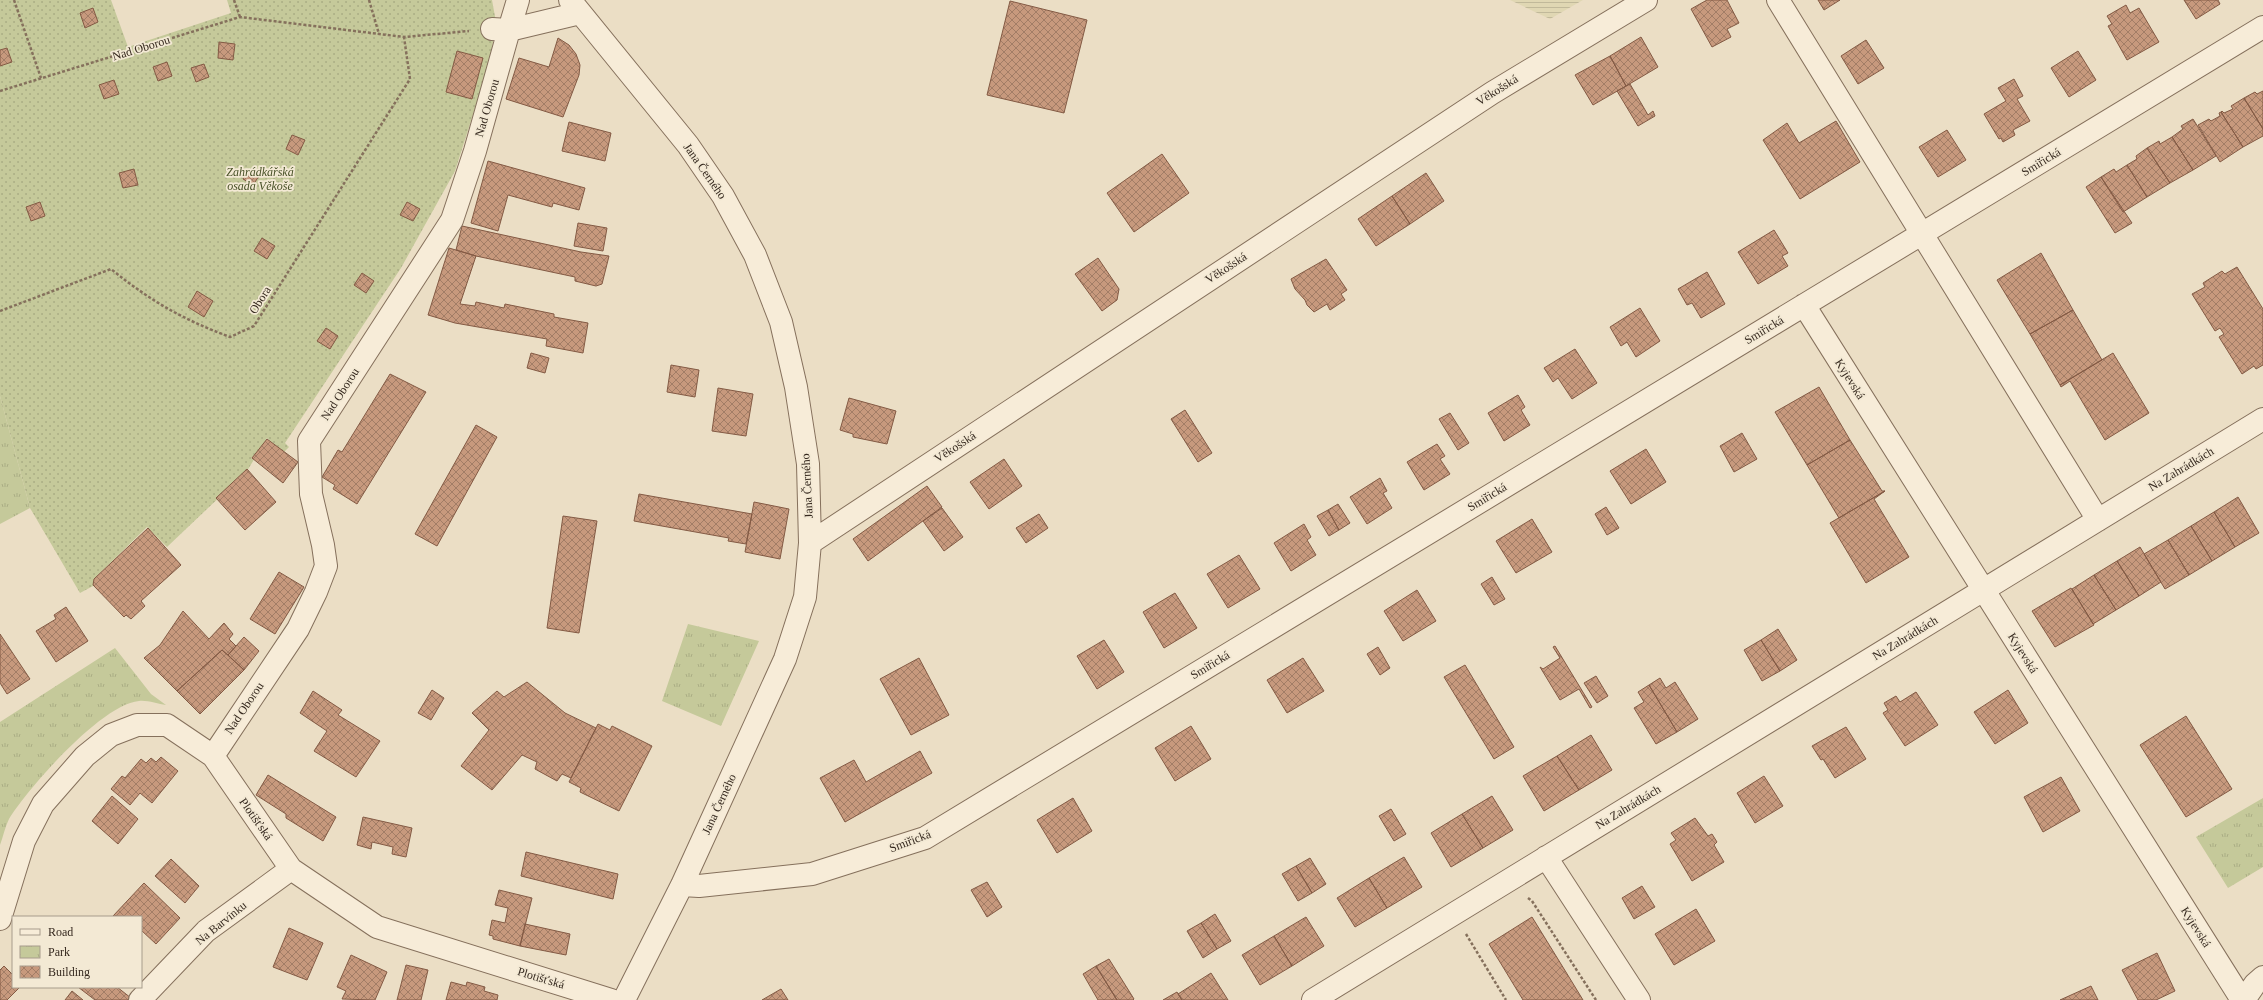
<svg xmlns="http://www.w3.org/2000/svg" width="2263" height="1000" font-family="Georgia,serif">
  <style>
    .farmland { fill: url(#farmland-rules) }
    .grass { fill: url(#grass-dots) }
    .park { fill: url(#park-tufts) }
    .building { fill: url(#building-cross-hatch); stroke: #835a44 }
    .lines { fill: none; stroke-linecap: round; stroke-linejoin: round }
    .minor-casing { stroke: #85705c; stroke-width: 24 }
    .path { stroke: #85705c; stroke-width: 2.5; stroke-dasharray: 3 2; stroke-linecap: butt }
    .minor { stroke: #f7ecd8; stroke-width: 22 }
    .labels { text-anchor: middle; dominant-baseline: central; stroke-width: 3.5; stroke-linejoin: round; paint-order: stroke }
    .street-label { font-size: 12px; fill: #36291f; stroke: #f3e9d4 }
    .park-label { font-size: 12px; font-style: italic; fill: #485127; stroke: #f3e9d4 }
  </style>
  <defs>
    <pattern id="farmland-rules" width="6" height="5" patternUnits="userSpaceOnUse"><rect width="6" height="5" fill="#e0d7b3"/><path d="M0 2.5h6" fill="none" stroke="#c1b99a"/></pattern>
    <pattern id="grass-dots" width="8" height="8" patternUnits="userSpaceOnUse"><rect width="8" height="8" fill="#c5c99a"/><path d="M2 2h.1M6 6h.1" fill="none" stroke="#aaad84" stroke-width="1.8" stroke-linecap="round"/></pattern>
    <pattern id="park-tufts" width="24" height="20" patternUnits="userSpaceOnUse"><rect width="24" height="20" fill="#c5c99a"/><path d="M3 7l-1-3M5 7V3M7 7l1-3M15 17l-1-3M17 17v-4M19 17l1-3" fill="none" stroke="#aaad84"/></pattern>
    <pattern id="building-cross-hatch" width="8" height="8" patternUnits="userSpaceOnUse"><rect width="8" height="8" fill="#c7997d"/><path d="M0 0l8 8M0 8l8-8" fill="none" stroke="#a27d66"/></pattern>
  </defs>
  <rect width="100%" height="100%" fill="#ebdec5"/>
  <!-- farmland -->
  <path class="farmland" d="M 1510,0 L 1583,0 L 1550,19 Z"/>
  <!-- grass -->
  <path class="grass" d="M 0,0 L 111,0 L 128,47 L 231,13 L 227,0 L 492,0 L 496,22 L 490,61 L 455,171 L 401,268 L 285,443 L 289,447 L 283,453 L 267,438 L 247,471 L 167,547 L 147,527 L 96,577 L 93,586 L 80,593 L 30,508 L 0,396 Z"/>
  <!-- park -->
  <path class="park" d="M 0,396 L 30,508 L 0,524 Z
    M 688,624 L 759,641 L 721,726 L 662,701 Z
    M 115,648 L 151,694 L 166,705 C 158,704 147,700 139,701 C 102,704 28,788 9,819 C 5,827 3,837 0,845 L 0,722 Z
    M 2263,798 L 2263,867 L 2228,888 L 2196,837 Z"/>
  <!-- building -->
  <path class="building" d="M 1707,0 L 1727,0 L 1739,23 L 1727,29 L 1731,37 L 1712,47 L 1691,9 Z
    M 1818,0 L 1840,0 L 1824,10 Z
    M 2184,0 L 2218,0 L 2220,4 L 2196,19 Z
    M 1010,1 L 1087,20 L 1064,113 L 987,95 Z
    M 2126,5 L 2130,13 L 2139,8 L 2159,42 L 2127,60 L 2108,26 L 2112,24 L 2107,16 Z
    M 93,8 L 98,22 L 85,28 L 80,13 Z
    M 1641,37 L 1658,67 L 1626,86 L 1610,56 Z
    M 558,38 L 569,45 L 576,54 L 580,65 L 579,75 L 563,117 L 506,99 L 519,58 L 549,67 Z
    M 1866,40 L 1884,68 L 1858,84 L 1841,56 Z
    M 219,42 L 235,44 L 233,60 L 218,58 Z
    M 7,48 L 12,62 L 0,66 L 0,50 Z
    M 457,51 L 483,58 L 472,99 L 446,92 Z
    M 2078,51 L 2096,80 L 2069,97 L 2051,68 Z
    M 1610,56 L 1626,86 L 1593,105 L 1575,75 Z
    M 167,62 L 172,76 L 158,81 L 153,67 Z
    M 204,64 L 209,77 L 196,82 L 191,68 Z
    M 2014,79 L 2023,96 L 2017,99 L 2030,121 L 2013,130 L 2015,135 L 2003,142 L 2001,138 L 1999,139 L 1984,114 L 2006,101 L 1998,88 Z
    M 114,80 L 119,94 L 104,99 L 99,85 Z
    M 1630,84 L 1648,115 L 1653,111 L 1655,116 L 1638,126 L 1617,91 Z
    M 2263,91 L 2263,129 L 2244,98 L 2255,92 L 2257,94 Z
    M 2244,98 L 2263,129 L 2263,136 L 2243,147 L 2221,112 L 2222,111 L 2224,113 L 2233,109 L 2231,106 Z
    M 2221,112 L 2243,147 L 2220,162 L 2198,125 L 2209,119 L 2211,121 L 2220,116 L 2219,113 Z
    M 2193,119 L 2216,156 L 2193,170 L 2172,137 L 2183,129 L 2181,126 Z
    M 1836,121 L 1860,162 L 1800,199 L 1763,140 L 1787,123 L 1799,143 Z
    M 569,122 L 611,133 L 605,161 L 562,151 Z
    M 1947,130 L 1966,160 L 1938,177 L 1919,147 Z
    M 292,135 L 305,140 L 298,155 L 286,149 Z
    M 2172,137 L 2193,170 L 2170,183 L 2147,148 L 2159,141 L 2160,144 Z
    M 2147,148 L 2170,183 L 2147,197 L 2127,165 L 2137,159 L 2136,156 Z
    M 1162,154 L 1189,193 L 1134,232 L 1107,193 Z
    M 488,161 L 585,188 L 579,210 L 553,203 L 552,207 L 508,195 L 498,231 L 471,223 Z
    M 2127,165 L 2147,197 L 2123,212 L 2101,177 L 2114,169 L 2116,172 Z
    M 134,169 L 138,185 L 123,188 L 119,173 Z
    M 249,170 L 259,176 L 253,185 L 243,179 Z
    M 1426,173 L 1444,201 L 1410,224 L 1392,196 Z
    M 2101,177 L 2132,223 L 2115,233 L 2086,187 Z
    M 1392,196 L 1410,224 L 1376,246 L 1358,219 Z
    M 40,202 L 45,216 L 31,221 L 26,207 Z
    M 407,202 L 420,209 L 413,221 L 400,215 Z
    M 578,223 L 607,228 L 603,251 L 574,246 Z
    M 462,226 L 581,252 L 609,256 L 602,284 L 596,286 L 575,281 L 575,277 L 476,256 L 456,250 Z
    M 1774,230 L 1788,253 L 1782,256 L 1788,266 L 1758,284 L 1738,252 Z
    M 262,238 L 275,246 L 267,259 L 254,251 Z
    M 449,248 L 476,256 L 460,304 L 475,306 L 476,302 L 504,308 L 505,304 L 554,314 L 554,317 L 588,323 L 583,353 L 546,346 L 547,339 L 455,323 L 428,315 Z
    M 2041,253 L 2073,310 L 2030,334 L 1997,280 Z
    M 1098,258 L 1119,289 L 1117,300 L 1102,311 L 1075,274 Z
    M 1326,259 L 1347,290 L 1341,294 L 1345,300 L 1330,310 L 1327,304 L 1314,312 L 1307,305 L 1305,300 L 1295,289 L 1291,279 Z
    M 2237,267 L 2263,309 L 2263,365 L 2256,369 L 2254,366 L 2242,374 L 2219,337 L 2224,334 L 2220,328 L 2215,331 L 2192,294 L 2205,287 L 2203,283 L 2222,271 L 2225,274 Z
    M 1707,272 L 1725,304 L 1701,318 L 1692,303 L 1687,305 L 1678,289 Z
    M 362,273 L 374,281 L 366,293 L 354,285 Z
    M 197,291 L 213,301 L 204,317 L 188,307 Z
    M 1640,308 L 1660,341 L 1636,357 L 1627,342 L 1621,346 L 1610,327 Z
    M 2073,310 L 2102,360 L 2060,385 L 2030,334 Z
    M 326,328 L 338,336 L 330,349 L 317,341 Z
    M 1575,349 L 1597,383 L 1572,399 L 1558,378 L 1553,382 L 1544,368 Z
    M 531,353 L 549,358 L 545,373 L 527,368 Z
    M 2113,353 L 2149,413 L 2105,440 L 2070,381 L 2061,387 L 2060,385 Z
    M 671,365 L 699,370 L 695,397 L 667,392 Z
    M 390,374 L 426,392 L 357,504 L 333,489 L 335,485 L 322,477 L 338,450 L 342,452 Z
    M 1819,387 L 1850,440 L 1807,465 L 1775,412 Z
    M 718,388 L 753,394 L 746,436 L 712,431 Z
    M 1518,395 L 1525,407 L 1521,410 L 1530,425 L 1504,441 L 1488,413 Z
    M 849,398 L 896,411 L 887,444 L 853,437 L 853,434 L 840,430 Z
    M 1185,410 L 1212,453 L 1198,462 L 1171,419 Z
    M 1450,413 L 1469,443 L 1458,450 L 1439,419 Z
    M 476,425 L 497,437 L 437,546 L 415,534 Z
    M 1742,433 L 1757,459 L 1734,472 L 1720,446 Z
    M 267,439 L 298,462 L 283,483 L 252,458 Z
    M 1850,440 L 1882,491 L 1885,491 L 1839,518 L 1807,465 Z
    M 1437,444 L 1445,456 L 1440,459 L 1450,474 L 1424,490 L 1407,462 Z
    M 1646,449 L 1666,482 L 1631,504 L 1610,471 Z
    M 1004,459 L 1022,486 L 989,509 L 970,482 Z
    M 247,469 L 276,502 L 245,530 L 216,498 Z
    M 1380,478 L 1387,491 L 1383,493 L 1392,508 L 1367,524 L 1350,497 Z
    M 927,486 L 942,507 L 868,561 L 853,539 Z
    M 1885,491 L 1874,499 L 1909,557 L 1866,583 L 1830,523 Z
    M 639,494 L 752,514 L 746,544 L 728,541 L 729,538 L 634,521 Z
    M 2238,497 L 2259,533 L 2235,547 L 2214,512 Z
    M 754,502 L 789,509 L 780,559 L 745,552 Z
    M 1338,504 L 1350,523 L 1339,530 L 1328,510 Z
    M 1606,507 L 1619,528 L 1607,535 L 1595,514 Z
    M 942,508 L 963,537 L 944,551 L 923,521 Z
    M 1328,510 L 1339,530 L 1329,536 L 1317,516 Z
    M 2214,512 L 2235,547 L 2212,561 L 2191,526 Z
    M 1039,514 L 1048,528 L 1026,543 L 1016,528 Z
    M 563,516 L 597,521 L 579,633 L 547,628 Z
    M 1532,519 L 1552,552 L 1516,573 L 1496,541 Z
    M 1304,524 L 1311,537 L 1307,540 L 1316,555 L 1291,571 L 1274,543 Z
    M 2191,526 L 2212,561 L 2189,575 L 2168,540 Z
    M 148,528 L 181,565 L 141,601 L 145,606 L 131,619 L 126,615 L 124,617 L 93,585 L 94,579 Z
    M 2168,540 L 2189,575 L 2165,589 L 2144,554 Z
    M 2140,547 L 2161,582 L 2139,596 L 2117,561 Z
    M 1239,555 L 1260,589 L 1228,608 L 1207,574 Z
    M 2117,561 L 2139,596 L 2116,610 L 2094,575 Z
    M 279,572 L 304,587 L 275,634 L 250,619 Z
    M 2094,575 L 2116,610 L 2093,624 L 2072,589 Z
    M 1492,577 L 1505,599 L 1494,605 L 1481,584 Z
    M 2071,588 L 2094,625 L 2055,647 L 2032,611 Z
    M 1417,590 L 1436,621 L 1403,641 L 1384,611 Z
    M 1175,593 L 1197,628 L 1164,648 L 1143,612 Z
    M 66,607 L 88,641 L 56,662 L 36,631 L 56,619 L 54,615 Z
    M 183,611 L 209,639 L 224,623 L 233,634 L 229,639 L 236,646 L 228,655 L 222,650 L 177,691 L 144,658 L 160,645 Z
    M 1778,629 L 1797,660 L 1780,671 L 1761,640 Z
    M 0,634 L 30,679 L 7,694 L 0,683 Z
    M 244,637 L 259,651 L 244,670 L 228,655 Z
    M 1104,640 L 1124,672 L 1097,689 L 1077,656 Z
    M 1761,640 L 1780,671 L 1762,681 L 1744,650 Z
    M 1555,646 L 1592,707 L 1590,708 L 1579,689 L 1560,700 L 1540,667 L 1543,669 L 1560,658 L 1553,647 Z
    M 1378,647 L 1390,668 L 1380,675 L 1367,654 Z
    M 222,650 L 244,670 L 200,714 L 177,691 Z
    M 919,658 L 949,715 L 911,735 L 880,679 Z
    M 1303,658 L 1324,691 L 1287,713 L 1267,680 Z
    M 1465,665 L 1514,747 L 1494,759 L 1444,677 Z
    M 1596,676 L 1608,696 L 1597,703 L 1584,683 Z
    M 1660,678 L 1666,688 L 1675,682 L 1698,719 L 1677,732 L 1649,685 Z
    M 527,682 L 565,713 L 596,728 L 571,778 L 562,774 L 557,781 L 535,769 L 537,762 L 522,755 L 492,790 L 461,766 L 489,730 L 472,713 L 497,691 L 504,697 Z
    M 1649,685 L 1677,732 L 1656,744 L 1634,708 L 1644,702 L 1638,692 Z
    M 432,690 L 444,698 L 431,720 L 418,713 Z
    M 2008,690 L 2028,723 L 1995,744 L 1974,712 Z
    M 313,691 L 342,710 L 338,715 L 380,741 L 356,777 L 314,751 L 327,731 L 300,713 Z
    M 1916,692 L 1938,725 L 1905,746 L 1883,713 L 1888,710 L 1884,703 L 1896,696 L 1900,702 Z
    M 2186,716 L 2232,789 L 2186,817 L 2140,745 Z
    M 598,724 L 610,730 L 612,726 L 652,746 L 619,811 L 580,792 L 581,788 L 569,782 Z
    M 1191,726 L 1211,759 L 1175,781 L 1155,748 Z
    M 1846,727 L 1866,759 L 1835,778 L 1823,759 L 1821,760 L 1812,746 Z
    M 1591,735 L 1612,770 L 1579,790 L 1557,756 Z
    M 920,751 L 932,773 L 845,822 L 820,778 L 854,760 L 866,782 Z
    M 1557,756 L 1579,790 L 1544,811 L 1523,776 Z
    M 161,757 L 178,771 L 152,803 L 140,793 L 130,805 L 111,789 L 122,776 L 125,778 L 141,759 L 146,763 L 151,758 L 156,762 Z
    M 268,775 L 336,817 L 323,841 L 286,818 L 286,814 L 256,795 Z
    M 1764,776 L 1783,806 L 1755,823 L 1737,793 Z
    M 2061,777 L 2080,811 L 2043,832 L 2024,797 Z
    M 112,796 L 138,819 L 118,844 L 92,821 Z
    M 1492,796 L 1513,830 L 1483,848 L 1462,814 Z
    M 1073,798 L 1092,831 L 1057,853 L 1037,820 Z
    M 1391,809 L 1406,834 L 1394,841 L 1379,816 Z
    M 1462,814 L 1483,848 L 1451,867 L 1431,833 Z
    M 363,817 L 412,828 L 406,857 L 392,854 L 393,847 L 372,842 L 371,849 L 357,845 Z
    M 1695,818 L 1708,836 L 1712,834 L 1717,842 L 1714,845 L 1724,862 L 1692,881 L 1670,844 L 1676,840 L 1671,833 Z
    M 526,852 L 618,874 L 613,899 L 521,876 Z
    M 1404,857 L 1422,887 L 1387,908 L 1369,878 Z
    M 1310,858 L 1326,884 L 1312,893 L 1296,866 Z
    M 171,859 L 199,886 L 185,903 L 155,876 Z
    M 1296,866 L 1312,893 L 1298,901 L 1282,874 Z
    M 1369,878 L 1387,908 L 1355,927 L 1337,898 Z
    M 987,882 L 1002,907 L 987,917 L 971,890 Z
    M 144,883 L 180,918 L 156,944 L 141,930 L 141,917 L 113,916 Z
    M 1642,886 L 1655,907 L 1634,919 L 1622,898 Z
    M 499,890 L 532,898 L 520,946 L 493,939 L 493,936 L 489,935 L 492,920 L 505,923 L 508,908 L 495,905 Z
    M 1696,909 L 1715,941 L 1674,965 L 1655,934 Z
    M 1215,914 L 1231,941 L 1217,949 L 1201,923 Z
    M 1306,917 L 1324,946 L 1292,966 L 1274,936 Z
    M 1532,917 L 1569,977 L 1583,1000 L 1523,1000 L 1489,944 Z
    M 1201,923 L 1217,949 L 1203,958 L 1187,931 Z
    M 525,924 L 570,934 L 566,955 L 520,946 Z
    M 289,928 L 323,943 L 307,980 L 273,967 Z
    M 1274,936 L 1292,966 L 1260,985 L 1242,955 Z
    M 2157,953 L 2175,991 L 2156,1000 L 2138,1000 L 2122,970 Z
    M 351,955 L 387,972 L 375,1000 L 342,999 L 346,991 L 337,987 Z
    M 1109,959 L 1134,999 L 1133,1000 L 1117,1000 L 1096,966 Z
    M 406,965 L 428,970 L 421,1000 L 397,1000 Z
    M 4,966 L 13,975 L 13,987 L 20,987 L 7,1000 L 0,1000 L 0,970 Z
    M 1096,966 L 1117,1000 L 1098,1000 L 1083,974 Z
    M 1211,973 L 1228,1000 L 1182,1000 L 1178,994 Z
    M 451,982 L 466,986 L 467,982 L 485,987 L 484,991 L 498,995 L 497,1000 L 446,1000 Z
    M 2091,986 L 2098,1000 L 2060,1000 Z
    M 78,987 L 117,987 L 131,998 L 129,1000 L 95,1000 Z
    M 781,989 L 788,1000 L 762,1000 Z
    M 72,991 L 83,1000 L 65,1000 Z
    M 1177,992 L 1182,1000 L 1163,1000 Z"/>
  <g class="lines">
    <defs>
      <path id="minor" d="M 570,0 L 688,145 L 723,196 L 755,255 L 781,322 L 796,387 L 808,464 L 810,543 L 805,597 L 785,659 L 682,885 L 624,1000
        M 1778,0 L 2098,520
        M 492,29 L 509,30 L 518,0
        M 1804,305 L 2242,1000
        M 810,543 L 1492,93 L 1646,0
        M 213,756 L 298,629 L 316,592 L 326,566 L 323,545 L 311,494 L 309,441 L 452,220 L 475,151 L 509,30 L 580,13
        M 1546,857 L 1639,1000
        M 682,885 L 699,886 L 812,874 L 925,838 L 2263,27
        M 0,919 L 24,841 L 43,804 L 85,756 L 111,735 L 137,725 L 167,725 L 213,756 L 291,869 L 377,927 L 611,1000
        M 140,1000 L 206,931 L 291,869
        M 1313,1000 L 2263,419
        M 2244,1000 L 2255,984 L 2263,977"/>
    </defs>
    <!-- minor casing -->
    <use href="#minor" class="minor-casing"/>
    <!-- path -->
    <path class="path" d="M 14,0 L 41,78
      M 234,0 L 240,17
      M 369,0 L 379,34
      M 0,91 L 240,17 L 404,37 L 469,31
      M 0,311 L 111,269 C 152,302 182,319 230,337 L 254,326 L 410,79 L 404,37
      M 1528,898 L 1532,901 L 1596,1000
      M 1466,934 L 1506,1000"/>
    <!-- minor -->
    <use href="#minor" class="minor"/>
  </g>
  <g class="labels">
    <!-- street labels -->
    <g class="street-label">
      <text transform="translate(141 48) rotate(-17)">Nad Oborou</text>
      <text transform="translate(1497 90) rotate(-32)">Věkošská</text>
      <text transform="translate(487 108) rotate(-74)">Nad Oborou</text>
      <text transform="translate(2041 162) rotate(-31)">Smiřická</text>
      <text transform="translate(705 171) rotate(55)">Jana Černého</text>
      <text transform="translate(1226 268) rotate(-33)">Věkošská</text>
      <text transform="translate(260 300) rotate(-58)">Obora</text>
      <text transform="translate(1764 330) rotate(-31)">Smiřická</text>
      <text transform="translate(1850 379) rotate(58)">Kyjevská</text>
      <text transform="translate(340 394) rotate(-57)">Nad Oborou</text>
      <text transform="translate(955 447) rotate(-33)">Věkošská</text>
      <text transform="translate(2181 469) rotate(-31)">Na Zahrádkách</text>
      <text transform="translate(807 486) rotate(-93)">Jana Černého</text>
      <text transform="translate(1487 497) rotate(-31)">Smiřická</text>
      <text transform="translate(1905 638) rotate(-31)">Na Zahrádkách</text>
      <text transform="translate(2023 653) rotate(58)">Kyjevská</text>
      <text transform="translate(1210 665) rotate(-31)">Smiřická</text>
      <text transform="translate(244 708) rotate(-56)">Nad Oborou</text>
      <text transform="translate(719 804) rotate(-65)">Jana Černého</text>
      <text transform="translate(1628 807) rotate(-31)">Na Zahrádkách</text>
      <text transform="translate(256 819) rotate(55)">Plotišťská</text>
      <text transform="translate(910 841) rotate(-21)">Smiřická</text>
      <text transform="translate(221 923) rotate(-39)">Na Barvínku</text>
      <text transform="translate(2196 927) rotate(58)">Kyjevská</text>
      <text transform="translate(541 978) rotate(17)">Plotišťská</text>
    </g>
    <!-- park labels -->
    <g class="park-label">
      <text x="260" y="172">Zahrádkářská<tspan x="260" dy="14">osada Věkoše</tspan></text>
    </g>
  </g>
  <!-- legend -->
  <rect x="12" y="916" width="130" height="72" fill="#f3e9d4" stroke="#a79c8c"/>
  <rect x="20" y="929" width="20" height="6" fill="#f7ecd8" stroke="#a79c8c"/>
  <text x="48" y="936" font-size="12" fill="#36291f">Road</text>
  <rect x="20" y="946" width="20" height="12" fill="url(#park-tufts)" stroke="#a79c8c"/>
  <text x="48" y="956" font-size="12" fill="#36291f">Park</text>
  <rect x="20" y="966" width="20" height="12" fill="url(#building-cross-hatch)" stroke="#a79c8c"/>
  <text x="48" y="976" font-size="12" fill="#36291f">Building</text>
</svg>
